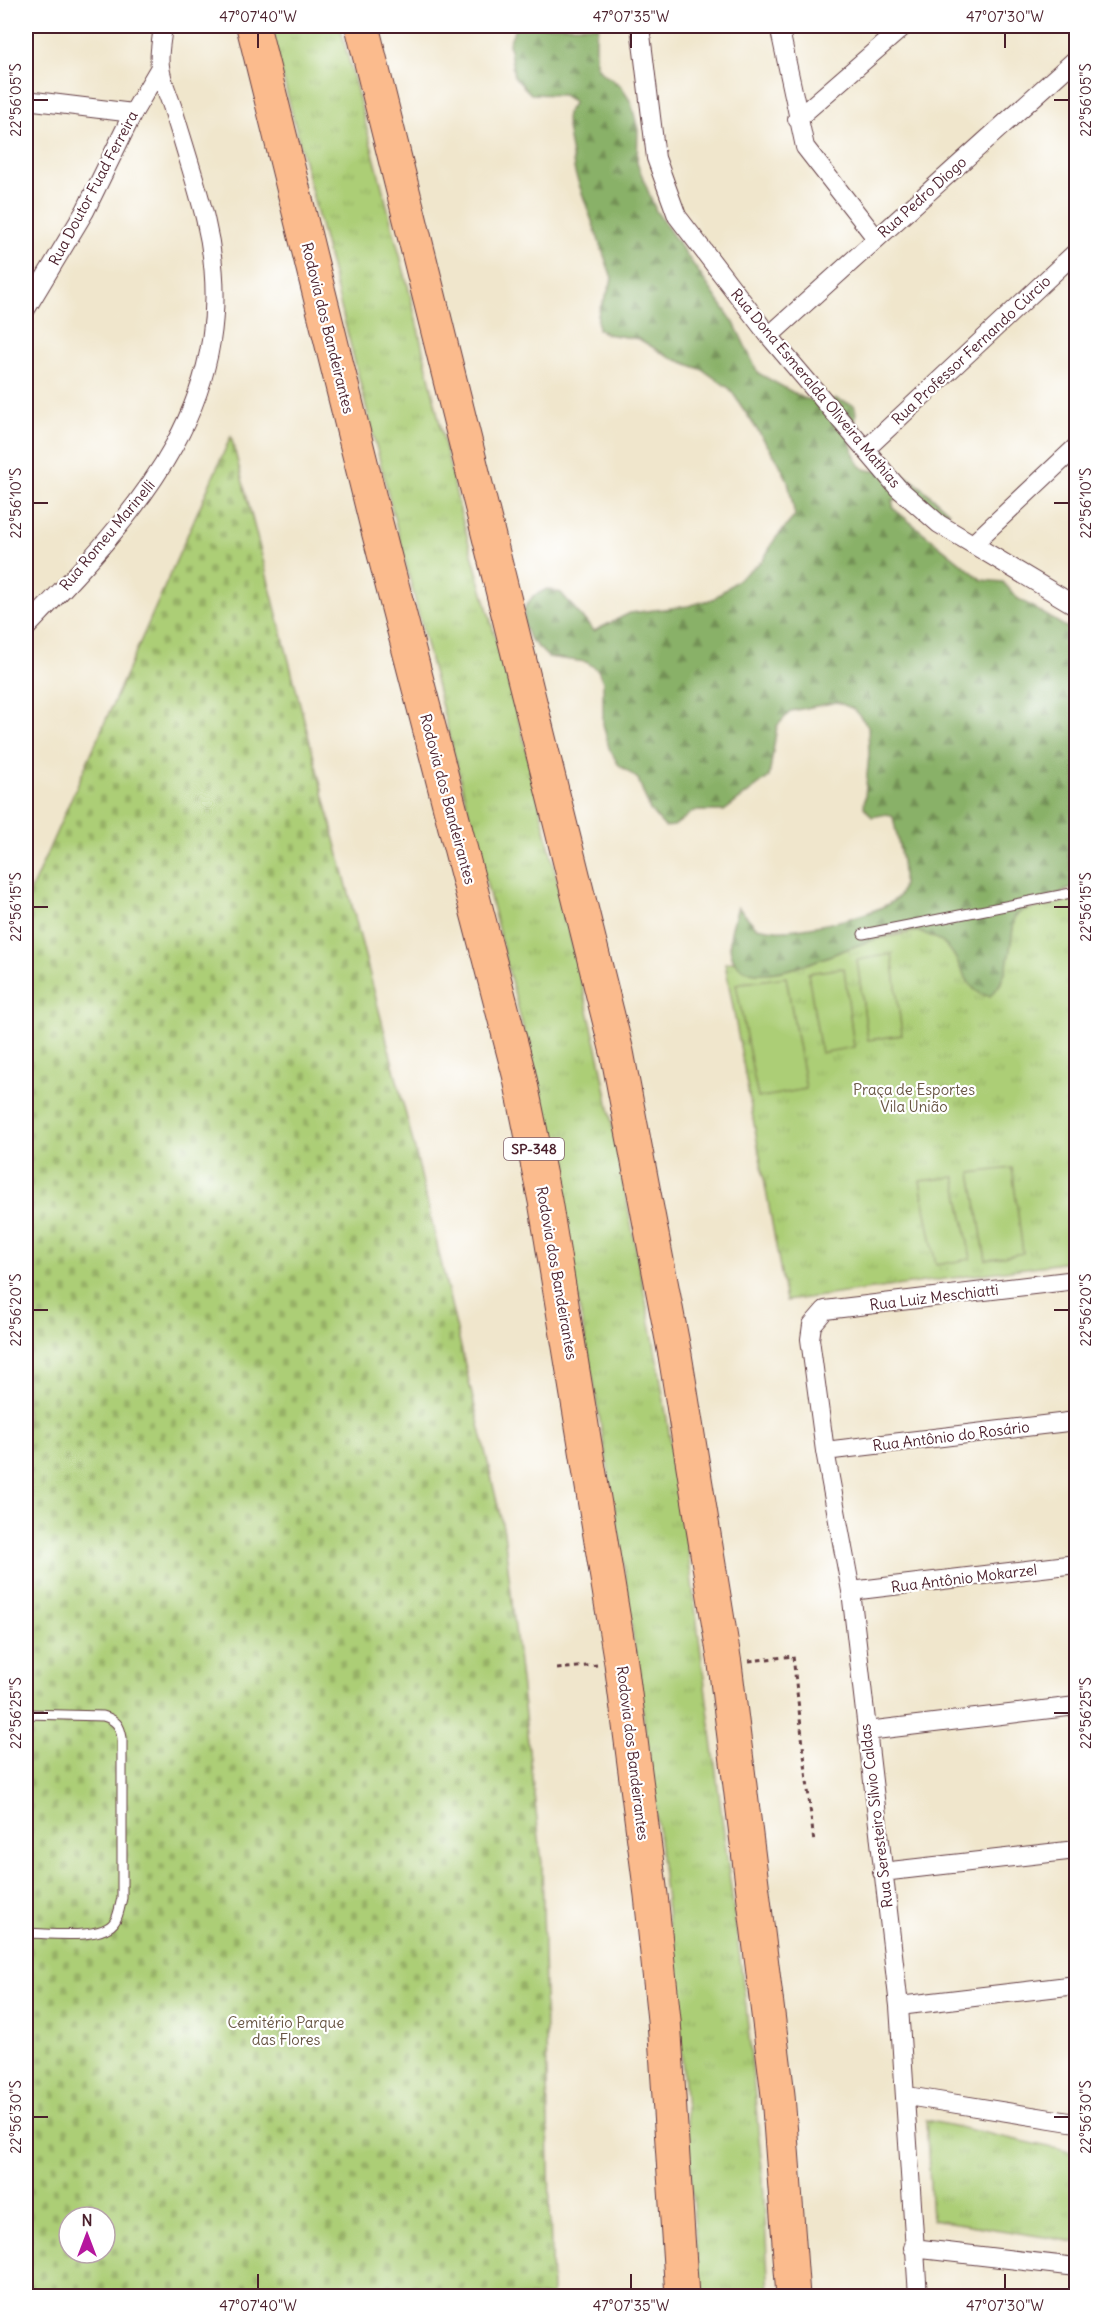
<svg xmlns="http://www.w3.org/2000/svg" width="1102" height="2322" font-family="Delius,sans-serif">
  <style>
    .grass { fill: url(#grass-tufts); stroke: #7b7650; stroke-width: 1.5 }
    .forest { fill: url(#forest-firs); stroke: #6a6849; stroke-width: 1.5 }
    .cemetery { fill: url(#cemetery-stones); stroke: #7b7650; stroke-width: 1.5; fill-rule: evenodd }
    .pitch { fill: #acce76; stroke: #7b7650; stroke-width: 1.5 }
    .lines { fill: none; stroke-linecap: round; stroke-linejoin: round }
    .lane-casing { stroke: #633d43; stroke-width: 11 }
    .street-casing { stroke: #633d43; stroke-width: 20 }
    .highway-casing { stroke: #633d43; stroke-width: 35 }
    .path { stroke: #633d43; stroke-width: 3; stroke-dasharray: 4.5 4.5; stroke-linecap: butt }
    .lane { stroke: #fff; stroke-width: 9 }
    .street { stroke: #fff; stroke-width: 18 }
    .highway { stroke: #fbbb8d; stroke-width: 33 }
    .ticks { fill: none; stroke: #4a1f2b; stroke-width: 2 }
    .labels { text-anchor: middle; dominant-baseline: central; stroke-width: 4.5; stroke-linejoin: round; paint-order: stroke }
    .shield { fill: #fff; stroke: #80626b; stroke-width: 1.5 }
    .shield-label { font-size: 14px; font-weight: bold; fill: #4a1f2b }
    .street-label { font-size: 15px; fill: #4a1f2b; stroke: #fff }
    .park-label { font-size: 15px; fill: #675442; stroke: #fff }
    .neatline { fill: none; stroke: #4a1f2b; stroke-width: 2 }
    .ticks-label { font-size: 15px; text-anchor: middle; fill: #4a1f2b }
  </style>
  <defs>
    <pattern id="grass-tufts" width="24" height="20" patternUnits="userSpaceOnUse" patternTransform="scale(1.5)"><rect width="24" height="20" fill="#acce76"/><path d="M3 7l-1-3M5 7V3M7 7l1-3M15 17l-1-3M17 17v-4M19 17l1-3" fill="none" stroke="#96b066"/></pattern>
    <pattern id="forest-firs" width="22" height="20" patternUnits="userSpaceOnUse" patternTransform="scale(1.5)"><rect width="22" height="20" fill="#89b167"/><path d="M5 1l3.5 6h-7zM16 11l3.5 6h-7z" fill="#728f55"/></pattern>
    <pattern id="cemetery-stones" width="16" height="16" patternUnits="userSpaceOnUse" patternTransform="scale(1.5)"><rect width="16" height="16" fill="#acce76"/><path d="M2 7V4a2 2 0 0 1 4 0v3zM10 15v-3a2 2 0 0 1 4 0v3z" fill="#96b066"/></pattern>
  </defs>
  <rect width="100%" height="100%" fill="#fff"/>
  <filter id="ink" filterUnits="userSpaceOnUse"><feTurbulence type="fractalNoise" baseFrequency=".0167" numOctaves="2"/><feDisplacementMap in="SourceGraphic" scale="12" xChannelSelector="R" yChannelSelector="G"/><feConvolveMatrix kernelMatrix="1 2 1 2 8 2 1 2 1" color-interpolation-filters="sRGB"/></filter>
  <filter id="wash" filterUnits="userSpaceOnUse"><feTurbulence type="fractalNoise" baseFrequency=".008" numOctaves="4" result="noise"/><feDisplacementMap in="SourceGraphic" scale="24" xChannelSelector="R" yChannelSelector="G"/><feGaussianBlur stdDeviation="1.35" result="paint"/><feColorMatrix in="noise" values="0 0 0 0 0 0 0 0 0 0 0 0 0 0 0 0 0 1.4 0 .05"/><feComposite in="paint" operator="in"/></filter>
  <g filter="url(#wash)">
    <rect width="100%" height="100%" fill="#f0e6cc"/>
    <!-- grass -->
    <path class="grass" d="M 270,26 L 340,26 L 410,294 L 461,515 L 522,732 L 600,1061 L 659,1370 L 688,1552 L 746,2006 L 763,2179 L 769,2296 L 700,2296 L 679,2017 L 655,1804 L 623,1560 L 594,1384 L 535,1075 Z
      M 1076,900 L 1076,1261 L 786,1301 L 725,963 L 872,940 Z
      M 926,2120 L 1076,2153 L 1076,2242 L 932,2219 Z"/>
    <!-- forest -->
    <path class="forest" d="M 516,26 L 599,26 L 596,35 L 596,64 L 602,73 L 620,85 L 631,102 L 638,129 L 637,163 L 656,211 L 734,323 L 758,373 L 803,398 L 820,402 L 836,399 L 854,405 C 861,421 847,431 851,445 C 862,484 874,465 901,474 C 914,478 938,503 949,512 C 929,515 912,496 892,500 L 894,509 L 982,580 L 1003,582 L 1017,598 L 1076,633 L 1076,838 L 1068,854 L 1076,887 L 1034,903 L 1015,916 C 1010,941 1011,979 990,996 C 964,995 962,957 944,944 C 938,939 927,934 919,932 C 882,920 752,1010 732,956 C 726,941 734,921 738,907 L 756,927 C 765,928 775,931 784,930 C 807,930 889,913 900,894 C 909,878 896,835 893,817 L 887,814 L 872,817 L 864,807 L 869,754 L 868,726 L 854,709 L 837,702 L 791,711 L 777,726 L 769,777 L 724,811 L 694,811 L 674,826 L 665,827 L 650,810 L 638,779 L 618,764 L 609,748 L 603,724 L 603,682 L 598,670 L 586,662 L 548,657 L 529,638 L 524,625 L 524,609 L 533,596 L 547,589 L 561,593 L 594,631 L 630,613 L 688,606 L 713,599 L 763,560 L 775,539 L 795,516 L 788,481 L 778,461 L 730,389 L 703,370 L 669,357 L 639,339 L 606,334 L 598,329 C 595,304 608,301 612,278 L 575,173 L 566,121 L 567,113 L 574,102 L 563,95 L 531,94 L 514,77 L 509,43 Z"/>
    <!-- cemetery -->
    <path class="cemetery" d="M 231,436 L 415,1150 L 504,1532 L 542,1864 L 552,2296 L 26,2296 L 26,901 ZM 69,2217 L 105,2217 L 105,2253 L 69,2253 Z"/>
    <!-- pitch -->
    <path class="pitch" d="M 892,954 L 902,1035 L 868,1040 L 857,960 Z
      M 844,968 L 854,1047 L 821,1053 L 808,973 Z
      M 786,977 L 806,1089 L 758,1098 L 736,984 Z
      M 1012,1168 L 1023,1253 L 986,1260 L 971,1173 Z
      M 955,1177 L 971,1259 L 936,1265 L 920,1181 Z"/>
  </g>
  <g filter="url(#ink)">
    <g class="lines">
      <defs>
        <path id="lane" d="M 863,934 L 1076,892
          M 26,1714 L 103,1716 C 116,1720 120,1725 122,1738 L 122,1898 C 120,1905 119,1915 115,1921 C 103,1941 47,1933 26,1933"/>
        <path id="street" d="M 640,26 L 656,158 L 677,216 L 769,336 L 898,488 L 939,524 L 1076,606
          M 779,26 L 805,147 L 876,238
          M 26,100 L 133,113
          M 797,119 L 904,26
          M 26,309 L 85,211 L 133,113 L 160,67
          M 769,336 L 1076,59
          M 866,449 L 1076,252
          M 974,543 L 1076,447
          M 26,628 C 139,510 248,396 205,218 C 196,182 184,145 173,109 C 169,96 161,80 160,66 C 158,53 162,38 163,26
          M 825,1451 L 1076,1421
          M 851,1591 L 1076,1564
          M 867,1731 L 1076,1706
          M 882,1872 L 1076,1850
          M 899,2006 L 1076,1985
          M 907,2096 L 1076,2123
          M 913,2248 L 1076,2267
          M 918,2296 L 899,2006 L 851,1591 L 825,1451 L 810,1339 L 812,1325 L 825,1310 L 1076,1280"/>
        <path id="highway" d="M 253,26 L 376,523 L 519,1074 L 545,1201 L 621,1663 L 651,1895 L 664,2020 L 682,2296
          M 362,26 L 617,1052 L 675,1355 L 725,1664 L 778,2095 L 793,2296"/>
      </defs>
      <!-- lane casing -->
      <use href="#lane" class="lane-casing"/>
      <!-- street casing -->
      <use href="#street" class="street-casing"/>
      <!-- highway casing -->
      <use href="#highway" class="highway-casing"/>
      <!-- path -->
      <path class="path" d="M 749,1661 L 793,1656 L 814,1843
        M 557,1669 L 597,1665"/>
      <!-- lane -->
      <use href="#lane" class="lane"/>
      <!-- street -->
      <use href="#street" class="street"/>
      <!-- highway -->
      <use href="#highway" class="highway"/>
    </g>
  </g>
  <!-- ticks -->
  <path class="ticks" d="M 258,33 L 258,48M 631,33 L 631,48M 1005,33 L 1005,48M 33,100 L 48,100M 1054,100 L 1069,100M 33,503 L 48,503M 1054,503 L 1069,503M 33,907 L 48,907M 1054,907 L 1069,907M 33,1310 L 48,1310M 1054,1310 L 1069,1310M 33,1713 L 48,1713M 1054,1713 L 1069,1713M 33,2117 L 48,2117M 1054,2117 L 1069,2117M 258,2274 L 258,2289M 631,2274 L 631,2289M 1005,2274 L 1005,2289"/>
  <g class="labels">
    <!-- shield labels -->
    <rect class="shield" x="504" y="1138" width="60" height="22" rx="4.5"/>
    <g class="shield-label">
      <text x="534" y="1149">SP-348</text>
    </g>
    <!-- street labels -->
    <g class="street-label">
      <text transform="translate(93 188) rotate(-62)">Rua Doutor Fuad Ferreira</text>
      <text transform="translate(922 197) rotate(-42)">Rua Pedro Diogo</text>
      <text transform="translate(328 328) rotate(76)">Rodovia dos Bandeirantes</text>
      <text transform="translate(971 350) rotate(-43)">Rua Professor Fernando Cúrcio</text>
      <text transform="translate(816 388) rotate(50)">Rua Dona Esmeralda Oliveira Mathias</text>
      <text transform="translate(107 535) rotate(-50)">Rua Romeu Marinelli</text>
      <text transform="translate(448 799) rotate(75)">Rodovia dos Bandeirantes</text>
      <text transform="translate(557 1273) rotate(80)">Rodovia dos Bandeirantes</text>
      <text transform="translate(934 1297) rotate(-7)">Rua Luiz Meschiatti</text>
      <text transform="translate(951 1436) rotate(-7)">Rua Antônio do Rosário</text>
      <text transform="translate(964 1578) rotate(-7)">Rua Antônio Mokarzel</text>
      <text transform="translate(633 1753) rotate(83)">Rodovia dos Bandeirantes</text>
      <text transform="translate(876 1816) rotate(-97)">Rua Seresteiro Sílvio Caldas</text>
    </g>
    <!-- park labels -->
    <g class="park-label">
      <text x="914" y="1089">Praça de Esportes<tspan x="914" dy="17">Vila União</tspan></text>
      <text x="286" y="2022">Cemitério Parque<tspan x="286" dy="17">das Flores</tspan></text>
    </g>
  </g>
  <!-- margin -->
  <rect width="1102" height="2322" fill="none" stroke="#fff" stroke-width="66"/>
  <!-- north arrow -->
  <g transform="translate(87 2235)"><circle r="28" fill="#ffffff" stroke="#b7a5aa" stroke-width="1.5"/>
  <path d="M0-4.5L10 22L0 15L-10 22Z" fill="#b5179e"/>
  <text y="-9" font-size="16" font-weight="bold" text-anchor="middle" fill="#4a1f2b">N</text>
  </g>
  <rect x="33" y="33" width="1036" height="2256" class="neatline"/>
  <g class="ticks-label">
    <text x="258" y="22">47°07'40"W</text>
    <text x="631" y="22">47°07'35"W</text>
    <text x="1005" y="22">47°07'30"W</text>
    <text transform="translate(16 100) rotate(-90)" y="5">22°56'05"S</text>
    <text transform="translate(1086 100) rotate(-90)" y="5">22°56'05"S</text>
    <text transform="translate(16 503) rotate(-90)" y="5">22°56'10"S</text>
    <text transform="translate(1086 503) rotate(-90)" y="5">22°56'10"S</text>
    <text transform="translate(16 907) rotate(-90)" y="5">22°56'15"S</text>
    <text transform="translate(1086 907) rotate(-90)" y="5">22°56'15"S</text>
    <text transform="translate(16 1310) rotate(-90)" y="5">22°56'20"S</text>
    <text transform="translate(1086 1310) rotate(-90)" y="5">22°56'20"S</text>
    <text transform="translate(16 1713) rotate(-90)" y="5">22°56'25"S</text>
    <text transform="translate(1086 1713) rotate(-90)" y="5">22°56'25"S</text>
    <text transform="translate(16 2117) rotate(-90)" y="5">22°56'30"S</text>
    <text transform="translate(1086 2117) rotate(-90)" y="5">22°56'30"S</text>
    <text x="258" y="2311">47°07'40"W</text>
    <text x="631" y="2311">47°07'35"W</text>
    <text x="1005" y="2311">47°07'30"W</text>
  </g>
</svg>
